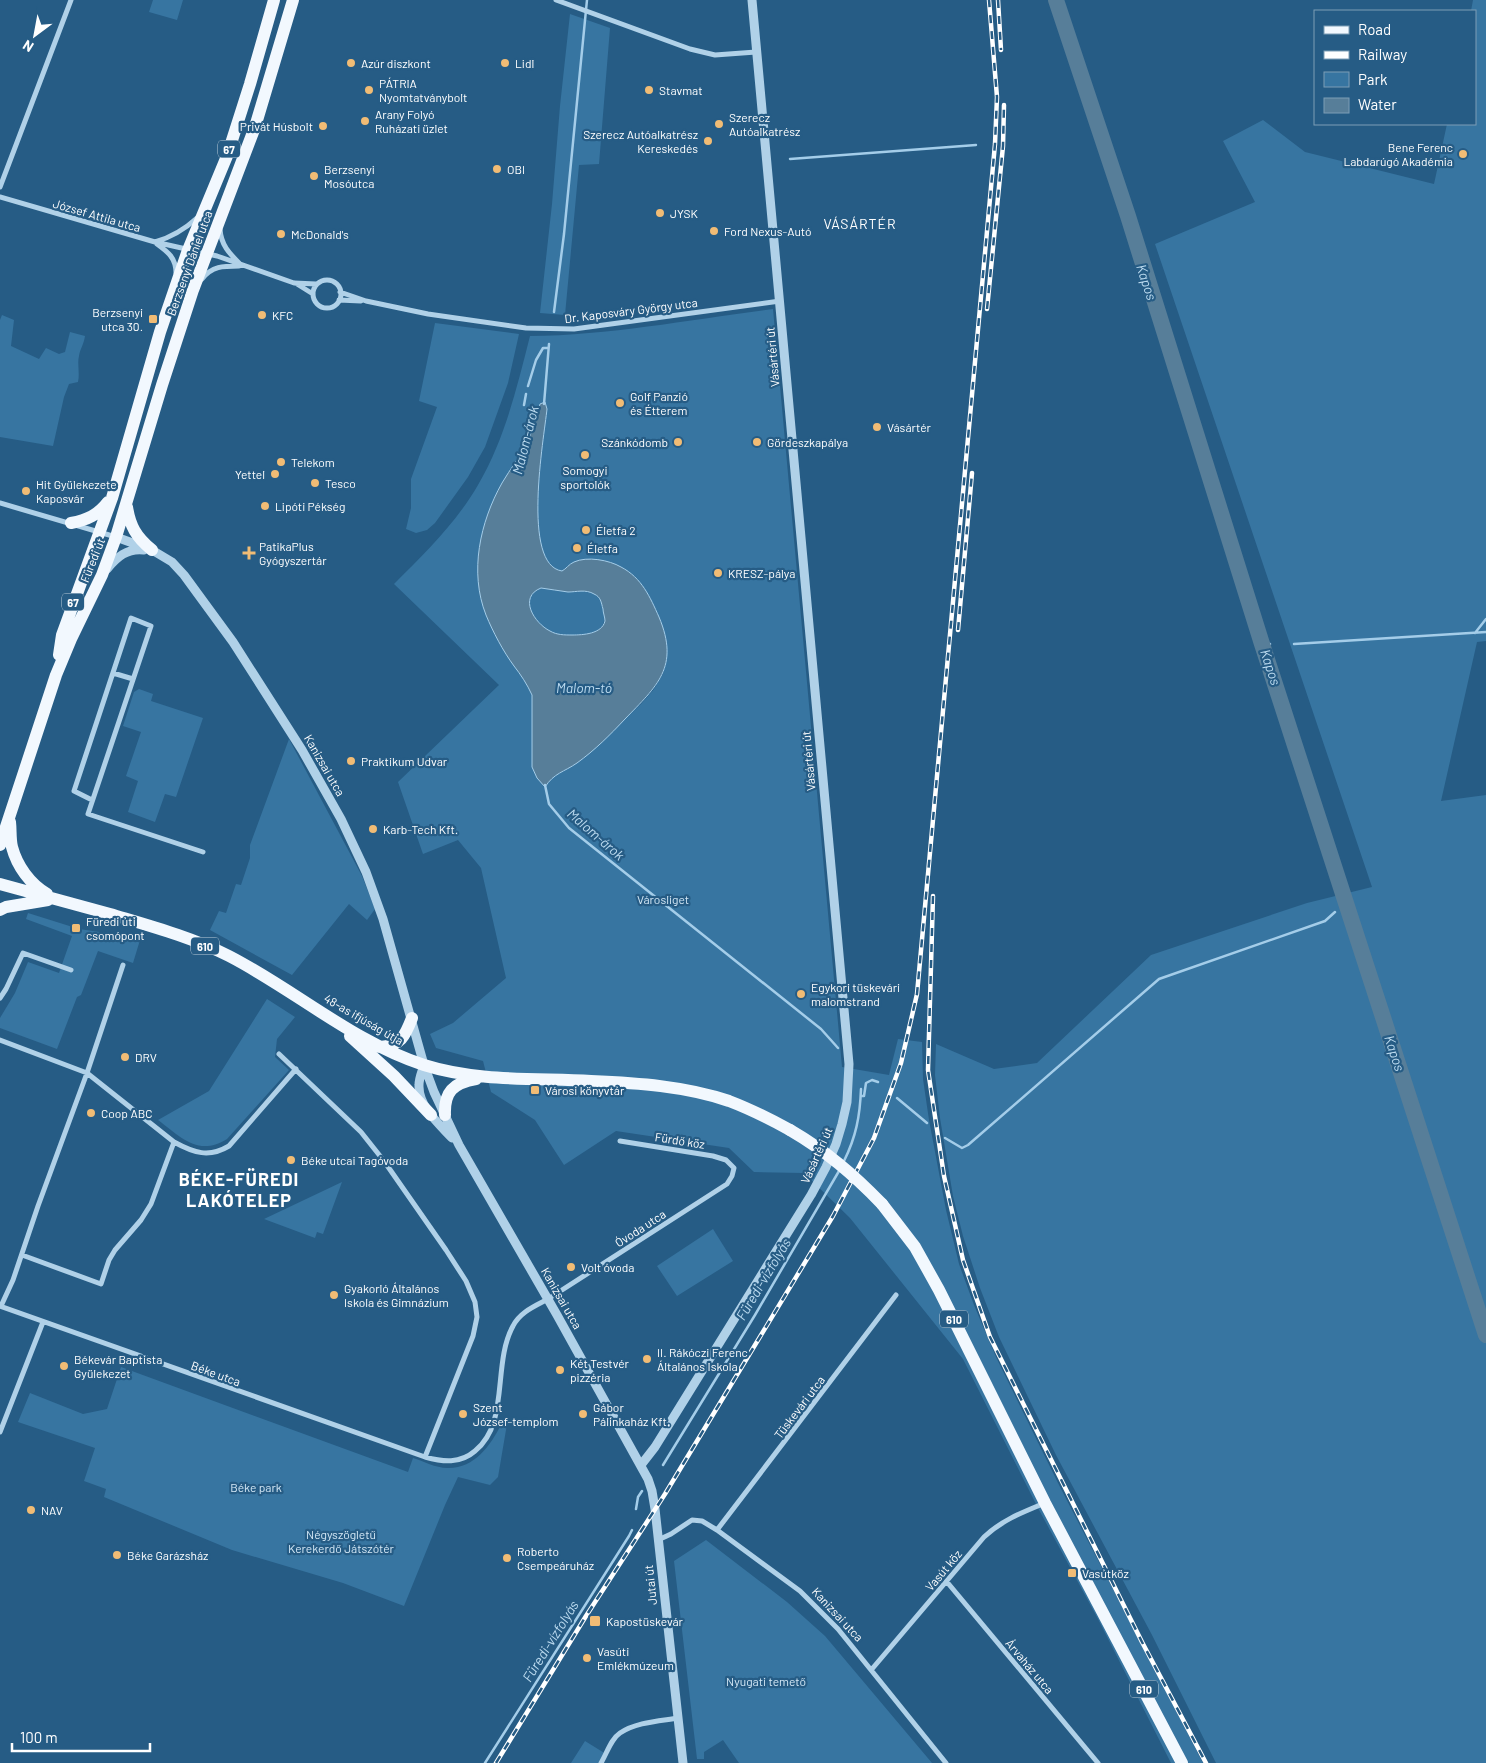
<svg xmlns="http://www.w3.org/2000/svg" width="1486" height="1763" font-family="Barlow,sans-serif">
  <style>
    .green { fill: #3775a1; fill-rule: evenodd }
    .water { fill: #577e99; stroke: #a4cde9; fill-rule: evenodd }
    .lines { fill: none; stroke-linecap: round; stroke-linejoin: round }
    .stream { stroke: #a4cde9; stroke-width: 2.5 }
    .river { stroke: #577e99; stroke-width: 16 }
    .minor { stroke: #b0d1e8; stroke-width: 5 }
    .tertiary { stroke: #b0d1e8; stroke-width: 9 }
    .primary { stroke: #f2f8fe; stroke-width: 12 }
    .rail-casing { stroke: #fff; stroke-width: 4.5 }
    .rail { stroke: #265c85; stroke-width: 2.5; stroke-dasharray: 8; stroke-linecap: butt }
    .primary-bridge { stroke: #f2f8fe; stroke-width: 12 }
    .poi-dot { fill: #f1bc75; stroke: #265c85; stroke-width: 2 }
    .labels { text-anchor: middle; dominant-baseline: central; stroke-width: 4.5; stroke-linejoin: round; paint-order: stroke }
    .shield { fill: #265c85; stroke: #beceda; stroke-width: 1 }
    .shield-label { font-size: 11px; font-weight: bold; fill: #fff }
    .poi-label { font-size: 12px; fill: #fff; stroke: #265c85; text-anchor: start }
    .street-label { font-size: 12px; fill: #fff; stroke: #265c85 }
    .park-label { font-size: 12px; fill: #d4e8f6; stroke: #265c85 }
    .neighbourhood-label { font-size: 14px; letter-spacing: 1px; fill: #fff; stroke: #265c85 }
    .water-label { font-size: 14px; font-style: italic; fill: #bbdaef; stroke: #265c85 }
    .district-label { font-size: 18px; font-weight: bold; letter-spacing: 1px; fill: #fff; stroke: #265c85 }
  </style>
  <rect width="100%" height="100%" fill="#265c85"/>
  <!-- green -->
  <path class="green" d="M 153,0 L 183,0 L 177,20 L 149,12 Z
    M 1473,0 L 1486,0 L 1486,641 L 1477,642 L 1441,801 L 1486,795 L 1486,1763 L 1216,1763 L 1152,1635 L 1056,1455 L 999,1337 L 980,1288 L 963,1236 L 953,1196 L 940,1118 L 935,1075 L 936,1044 L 994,1069 L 1037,1063 L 1151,955 L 1307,903 L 1372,887 L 1155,244 L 1255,202 L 1223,141 L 1263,120 L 1305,152 L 1434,184 L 1447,124 L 1475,124 L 1475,11 L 1471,11 Z
    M 570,14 L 610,28 L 599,164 L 579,165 L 565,315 L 540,313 L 552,204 L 560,106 Z
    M 773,309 L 842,1067 L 889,1075 L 898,1039 L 922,1042 L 923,1079 L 929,1120 L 946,1210 L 959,1264 L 974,1305 L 996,1357 L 1059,1485 L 1203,1763 L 1171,1763 L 1098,1619 L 1038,1508 L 963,1359 L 850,1218 L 804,1173 L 754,1172 L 729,1148 L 616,1131 L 564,1165 L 535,1120 L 491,1092 L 483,1061 L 436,1048 L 430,1034 L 453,1023 L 506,978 L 481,868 L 458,840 L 423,854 L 398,782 L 499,685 L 394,584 C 425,553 456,523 478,485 C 505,439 517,387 530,336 C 612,335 692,319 773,309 ZM 540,405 L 547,409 C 544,439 521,565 562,571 L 569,565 L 583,560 L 607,562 L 667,645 L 666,662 L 663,674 L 654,689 L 641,704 L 577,763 L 551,778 L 532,767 L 532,695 L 528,685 L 513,664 L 522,452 L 528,441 Z
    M 2,315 L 14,320 L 11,346 L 39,359 L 46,348 L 59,354 L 65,352 L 70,332 L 85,336 C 84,344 80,349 79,356 C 77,364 80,373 78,382 L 69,384 L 64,397 L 53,446 L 0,437 L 0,320 Z
    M 435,323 L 519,334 L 508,383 L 485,447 L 468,477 L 435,523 L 427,530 L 416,533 L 406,529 L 411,508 L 411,479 L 437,407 L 419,401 Z
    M 541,588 C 550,589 559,591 568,592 C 577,592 586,589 594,594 C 601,597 601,602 603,609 C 603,613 605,617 604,621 C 602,634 583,635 572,635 C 564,635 557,635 550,631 C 534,623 518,597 541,588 Z
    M 139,689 L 153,694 L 151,701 L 203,718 L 176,797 L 165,794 L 155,822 L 128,812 L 138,781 L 126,776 L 141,732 L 123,726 L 134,692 Z
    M 289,739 L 362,876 L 375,909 L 367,920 L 349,904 L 292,975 L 210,930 L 219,911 L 226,913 L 236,884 L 241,885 L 250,858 L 250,845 Z
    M 28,913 L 79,929 L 113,934 L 140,940 L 133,963 L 98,951 L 81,995 L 77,997 L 57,1049 L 0,1028 L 0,1018 L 15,993 L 28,962 L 59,973 L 72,936 L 26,919 Z
    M 267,999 L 295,1017 L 277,1039 L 275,1057 L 289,1070 L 227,1139 C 198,1157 181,1137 158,1120 L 209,1091 Z
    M 342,1182 L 323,1234 L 317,1232 L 315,1238 L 264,1219 Z
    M 713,1229 L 733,1261 L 677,1296 L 657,1266 Z
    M 121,1367 L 408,1472 L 413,1458 C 423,1461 436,1468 447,1468 C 474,1469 490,1446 501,1425 L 507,1424 L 498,1477 L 490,1485 L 458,1477 L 445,1505 L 404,1606 L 343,1583 L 232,1550 L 104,1497 L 106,1489 L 84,1481 L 95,1448 L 18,1422 L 30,1393 L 83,1414 L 107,1409 Z
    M 706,1540 L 787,1602 L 825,1636 L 932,1763 L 739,1763 L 723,1740 L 704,1752 L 704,1759 L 697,1759 L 674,1561 Z
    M 585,1741 L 606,1754 L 601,1763 L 571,1763 Z"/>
  <!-- water -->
  <path class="water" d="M 545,402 L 547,409 C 544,438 521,565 562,571 C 566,569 569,564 574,562 C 587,556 609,560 621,567 C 642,578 650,597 659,617 C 680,667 657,686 625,719 C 610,735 595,750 577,763 C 564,772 554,773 545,787 L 537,778 L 532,767 L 532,695 C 527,684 521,675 514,666 C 503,651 493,632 486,615 C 469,572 480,522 502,483 C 510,469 521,456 528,441 C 533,429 536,416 540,404 ZM 541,588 C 550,589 559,591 568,592 C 576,592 586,589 594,594 C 601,597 601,602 603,609 C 603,613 605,617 605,621 C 602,634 583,635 572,635 C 564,635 557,635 550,631 C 534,623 518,597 541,588 Z"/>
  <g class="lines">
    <!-- stream -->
    <path class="stream" d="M 790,159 L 976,145
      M 554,312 L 564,234 L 587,0
      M 528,386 L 536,360 L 543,348 L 548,348
      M 544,404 L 549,344
      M 524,405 L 526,394
      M 1475,633 L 1486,619
      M 1262,644 L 1270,644
      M 1294,644 L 1486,632
      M 545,785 L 549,804 L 569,828 L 821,1029 L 838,1048
      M 1342,906 L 1347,904
      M 861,1096 L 864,1096 L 866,1083 L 872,1080 L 878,1082
      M 897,1098 L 927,1123
      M 945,1138 L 962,1148 L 968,1145 L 1159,979 L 1325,921 L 1335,912
      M 844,1161 C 856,1137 860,1116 861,1089
      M 663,1465 L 755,1315 L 839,1171
      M 636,1509 L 638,1497 L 642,1491
      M 485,1763 L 629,1536 L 632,1530"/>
    <!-- river -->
    <path class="river" d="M 1056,0 L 1128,216 L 1262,644 L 1486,1335"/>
    <!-- minor -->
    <path class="minor" d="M 556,0 L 690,49 L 715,55 L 756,52
      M 0,187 L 71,0
      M 0,197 L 155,242 L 217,256 L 294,283 L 316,284
      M 220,229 C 221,245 229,253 240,264
      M 155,242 C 172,237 184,230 197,218
      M 157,244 C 168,252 176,258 176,273
      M 202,279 C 212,266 223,266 239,266
      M313 294a14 14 0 1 1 28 0a14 14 0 1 1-28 0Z
      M 297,284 L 313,294
      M 340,292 L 366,301 L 428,314 L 526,328 L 574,329 L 780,301
      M 339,300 L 361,301
      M 0,503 L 116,537
      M 113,673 L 133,679
      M 92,800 L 74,791 L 131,618 L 151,626 L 88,814 L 203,852
      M 0,998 L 6,989 L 23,953 L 71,970
      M 0,1040 L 87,1073 L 174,1142 C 194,1153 209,1158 229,1146 L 296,1069
      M 279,1054 L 361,1132 L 384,1161 L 446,1250 L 466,1281 L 475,1302 L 477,1317 L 473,1336 L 425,1457
      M 22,1255 L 101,1284 L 109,1260 L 115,1250 L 141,1220 L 151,1204 L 174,1142
      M 0,1306 L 425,1457 C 443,1462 460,1464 475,1451 C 510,1423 492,1364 513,1326 C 520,1312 535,1306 548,1299 L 727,1184 L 732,1176 L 734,1168 L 726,1160 L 713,1156 L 620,1141
      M 1,1306 L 13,1280 L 38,1206 L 87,1073 L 123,965
      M 0,1432 L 43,1322
      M 717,1530 L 896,1295
      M 658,1540 L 671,1534 L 692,1520 L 702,1521 L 717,1530 L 800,1591 L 838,1629 L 946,1763
      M 947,1582 L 1098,1763
      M 872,1669 L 984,1537 C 1002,1520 1023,1512 1045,1503
      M 601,1763 C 607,1753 611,1739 620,1733 C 636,1722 660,1721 678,1718"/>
    <!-- tertiary -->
    <path class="tertiary" d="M 116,537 L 152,550 L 172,562 L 184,575 L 233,642 L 302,750 L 341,819 L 366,872 L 383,919 L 424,1065 L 434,1092 L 459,1145 L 557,1315 L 648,1479 L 652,1491 L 655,1509 L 683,1763
      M 107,569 C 117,557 127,548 144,550
      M 424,1065 C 422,1072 419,1078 419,1085 C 418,1106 439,1124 452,1138
      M 641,1465 L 655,1447 L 811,1195 L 826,1167 L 836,1144 L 842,1124 L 847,1102 L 849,1064 L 752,0"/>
    <!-- primary -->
    <path class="primary" d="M 127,507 C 130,526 136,537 152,550
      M 71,523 C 87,520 98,515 108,502
      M 59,655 L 62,635 L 112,498 L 160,332 L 188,250 L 227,156 L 250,84 L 274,0
      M 10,822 C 11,830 10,839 12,847 C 17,866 30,884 47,894
      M 0,845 L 56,675 L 71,639 L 102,575 L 116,537 L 162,385 L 193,290 L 255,127 L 293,0
      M 0,884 C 37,894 73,904 110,914 C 150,926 191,937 229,956 C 295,990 353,1042 424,1065 C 478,1082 536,1078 591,1081 C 637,1083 685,1086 729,1101 C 750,1109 770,1119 790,1130
      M 0,910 L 6,907 L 48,900
      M 350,1036 L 394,1076 L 431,1115
      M 380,1047 C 401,1046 405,1036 412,1018
      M 445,1115 C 444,1092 453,1083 476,1079
      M 882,1204 L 915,1247 L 939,1290 L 1045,1503 L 1182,1763"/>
    <defs>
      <path id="rail" d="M 998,0 L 1001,50
        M 987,309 L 1003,146 L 1004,105
        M 958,630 L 972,473
        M 933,896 L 928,1070 L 944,1176 L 963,1260 L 990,1337 L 1142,1642 L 1206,1763
        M 496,1763 L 586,1616 L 665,1494 L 833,1216 L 874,1138 L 901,1063 L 917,994 L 995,144 L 997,97 L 989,0"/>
    </defs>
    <!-- rail casing -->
    <use href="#rail" class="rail-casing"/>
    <!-- rail -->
    <use href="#rail" class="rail"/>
    <!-- primary-bridge -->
    <path class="primary-bridge" d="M 790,1130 C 826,1151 853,1174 882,1204"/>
  </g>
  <!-- markers -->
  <g class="poi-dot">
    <circle cx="351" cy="63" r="5"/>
    <circle cx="505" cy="63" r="5"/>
    <circle cx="369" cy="90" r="5"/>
    <circle cx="649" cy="90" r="5"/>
    <circle cx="365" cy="121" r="5"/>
    <circle cx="719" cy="124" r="5"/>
    <circle cx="323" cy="126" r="5"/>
    <circle cx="708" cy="141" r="5"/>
    <circle cx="1463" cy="154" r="5"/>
    <circle cx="497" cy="169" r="5"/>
    <circle cx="314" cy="176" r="5"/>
    <circle cx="660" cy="213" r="5"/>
    <circle cx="714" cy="231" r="5"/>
    <circle cx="281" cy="234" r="5"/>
    <circle cx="262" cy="315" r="5"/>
    <rect x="148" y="314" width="10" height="10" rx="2.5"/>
    <circle cx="620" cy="403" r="5"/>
    <circle cx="877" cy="427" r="5"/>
    <circle cx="678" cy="442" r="5"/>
    <circle cx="757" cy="442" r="5"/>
    <circle cx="585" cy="455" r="5"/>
    <circle cx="281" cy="462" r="5"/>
    <circle cx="275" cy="474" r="5"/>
    <circle cx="315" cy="483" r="5"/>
    <circle cx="26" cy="491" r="5"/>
    <circle cx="265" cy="506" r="5"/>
    <circle cx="586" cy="530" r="5"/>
    <circle cx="577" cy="548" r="5"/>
    <path d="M246.5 545.5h5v5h5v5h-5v5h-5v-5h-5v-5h5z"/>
    <circle cx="718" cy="573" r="5"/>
    <circle cx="351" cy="761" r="5"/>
    <circle cx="373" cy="829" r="5"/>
    <rect x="71" y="923" width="10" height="10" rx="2.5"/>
    <circle cx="801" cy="994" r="5"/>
    <circle cx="125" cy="1057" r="5"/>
    <rect x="530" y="1085" width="10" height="10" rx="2.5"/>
    <circle cx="91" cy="1113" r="5"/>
    <circle cx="291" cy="1160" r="5"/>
    <circle cx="571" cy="1267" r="5"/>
    <circle cx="334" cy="1295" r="5"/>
    <circle cx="647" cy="1359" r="5"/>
    <circle cx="64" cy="1366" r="5"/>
    <circle cx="560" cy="1370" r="5"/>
    <circle cx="463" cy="1414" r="5"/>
    <circle cx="583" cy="1414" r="5"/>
    <circle cx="31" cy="1510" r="5"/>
    <circle cx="117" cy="1555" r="5"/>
    <circle cx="507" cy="1558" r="5"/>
    <rect x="1067" y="1568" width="10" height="10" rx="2.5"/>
    <rect x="589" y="1615" width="12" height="12" rx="2.5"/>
    <circle cx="587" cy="1658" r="5"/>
  </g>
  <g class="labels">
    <!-- shield labels -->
    <g class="shield">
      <rect x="218" y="140.5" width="22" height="17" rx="4"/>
      <rect x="62" y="593.5" width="22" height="17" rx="4"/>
      <rect x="191" y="937.5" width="28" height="17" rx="4"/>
      <rect x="940" y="1310.5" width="28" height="17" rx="4"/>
      <rect x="1130" y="1680.5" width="28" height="17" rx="4"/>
    </g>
    <g class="shield-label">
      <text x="229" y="149">67</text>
      <text x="73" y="602">67</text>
      <text x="205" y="946">610</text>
      <text x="954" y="1319">610</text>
      <text x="1144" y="1689">610</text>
    </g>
    <!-- poi labels -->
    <g class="poi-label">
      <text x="361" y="63">Azúr diszkont</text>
      <text x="515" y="63">Lidl</text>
      <text x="379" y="83">PÁTRIA<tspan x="379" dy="14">Nyomtatványbolt</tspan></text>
      <text x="659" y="90">Stavmat</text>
      <text x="375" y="114">Arany Folyó<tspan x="375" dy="14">Ruházati üzlet</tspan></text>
      <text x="729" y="117">Szerecz<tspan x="729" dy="14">Autóalkatrész</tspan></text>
      <text x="313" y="126" text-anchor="end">Privát Húsbolt</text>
      <text x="698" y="134" text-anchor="end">Szerecz Autóalkatrész<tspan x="698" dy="14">Kereskedés</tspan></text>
      <text x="1453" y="147" text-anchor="end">Bene Ferenc<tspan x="1453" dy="14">Labdarúgó Akadémia</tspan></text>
      <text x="324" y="169">Berzsenyi<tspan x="324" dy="14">Mosóutca</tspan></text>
      <text x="507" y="169">OBI</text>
      <text x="670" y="213">JYSK</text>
      <text x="724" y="231">Ford Nexus-Autó</text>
      <text x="291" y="234">McDonald's</text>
      <text x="143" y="312" text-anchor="end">Berzsenyi<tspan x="143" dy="14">utca 30.</tspan></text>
      <text x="272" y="315">KFC</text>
      <text x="630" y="396">Golf Panzió<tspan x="630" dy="14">és Étterem</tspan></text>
      <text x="887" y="427">Vásártér</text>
      <text x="668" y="442" text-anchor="end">Szánkódomb</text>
      <text x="767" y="442">Gördeszkapálya</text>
      <text x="291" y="462">Telekom</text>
      <text x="585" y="470" text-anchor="middle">Somogyi<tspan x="585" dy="14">sportolók</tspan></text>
      <text x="265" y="474" text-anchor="end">Yettel</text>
      <text x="325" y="483">Tesco</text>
      <text x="36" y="484">Hit Gyülekezete<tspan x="36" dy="14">Kaposvár</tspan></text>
      <text x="275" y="506">Lipóti Pékség</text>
      <text x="596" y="530">Életfa 2</text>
      <text x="259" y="546">PatikaPlus<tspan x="259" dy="14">Gyógyszertár</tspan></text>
      <text x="587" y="548">Életfa</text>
      <text x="728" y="573">KRESZ-pálya</text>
      <text x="361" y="761">Praktikum Udvar</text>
      <text x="383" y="829">Karb-Tech Kft.</text>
      <text x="86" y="921">Füredi úti<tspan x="86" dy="14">csomópont</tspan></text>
      <text x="811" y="987">Egykori tüskevári<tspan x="811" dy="14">malomstrand</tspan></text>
      <text x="135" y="1057">DRV</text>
      <text x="545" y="1090">Városi könyvtár</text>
      <text x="101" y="1113">Coop ABC</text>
      <text x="301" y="1160">Béke utcai Tagóvoda</text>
      <text x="581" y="1267">Volt óvoda</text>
      <text x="344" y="1288">Gyakorló Általános<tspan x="344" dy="14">Iskola és Gimnázium</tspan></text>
      <text x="657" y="1352">II. Rákóczi Ferenc<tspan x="657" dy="14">Általános Iskola</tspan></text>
      <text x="74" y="1359">Békevár Baptista<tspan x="74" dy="14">Gyülekezet</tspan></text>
      <text x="570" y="1363">Két Testvér<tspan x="570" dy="14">pizzéria</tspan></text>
      <text x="473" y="1407">Szent<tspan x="473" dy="14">József-templom</tspan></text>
      <text x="593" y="1407">Gábor<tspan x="593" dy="14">Pálinkaház Kft.</tspan></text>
      <text x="41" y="1510">NAV</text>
      <text x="517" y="1551">Roberto<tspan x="517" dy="14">Csempeáruház</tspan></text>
      <text x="127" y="1555">Béke Garázsház</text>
      <text x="1082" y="1573">Vasútköz</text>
      <text x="606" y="1621">Kapostüskevár</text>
      <text x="597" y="1651">Vasúti<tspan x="597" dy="14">Emlékmúzeum</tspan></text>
    </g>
    <!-- street labels -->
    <g class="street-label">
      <text transform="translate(97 215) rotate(16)">József Attila utca</text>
      <text transform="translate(189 263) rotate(-70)">Berzsenyi Dániel utca</text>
      <text transform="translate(631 310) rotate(-7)">Dr. Kaposváry György utca</text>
      <text transform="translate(772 357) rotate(-95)">Vásártéri út</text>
      <text transform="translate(92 560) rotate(-68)">Füredi út</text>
      <text transform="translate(808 761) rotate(-95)">Vásártéri út</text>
      <text transform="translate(325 765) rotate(60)">Kanizsai utca</text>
      <text transform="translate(364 1019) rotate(30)">48-as ifjúság útja</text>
      <text transform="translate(680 1140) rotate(9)">Fürdő köz</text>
      <text transform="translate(816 1155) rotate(-66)">Vásártéri út</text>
      <text transform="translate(640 1228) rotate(-33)">Óvoda utca</text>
      <text transform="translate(562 1298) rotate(60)">Kanizsai utca</text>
      <text transform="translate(216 1373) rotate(20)">Béke utca</text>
      <text transform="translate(799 1407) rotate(-53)">Tüskevári utca</text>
      <text transform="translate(943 1570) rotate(-50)">Vasút köz</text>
      <text transform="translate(650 1585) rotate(-96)">Jutai út</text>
      <text transform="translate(838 1614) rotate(47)">Kanizsai utca</text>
      <text transform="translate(1030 1666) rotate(50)">Árvaház utca</text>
    </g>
    <!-- park labels -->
    <g class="park-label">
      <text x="663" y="899">Városliget</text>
      <text x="256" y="1487">Béke park</text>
      <text x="341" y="1534">Négyszögletű<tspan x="341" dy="14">Kerekerdő Játszótér</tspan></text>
      <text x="766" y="1681">Nyugati temető</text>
    </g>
    <!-- neighbourhood labels -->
    <g class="neighbourhood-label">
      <text x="860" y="223">VÁSÁRTÉR</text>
    </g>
    <!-- water labels -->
    <g class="water-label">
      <text transform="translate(1147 282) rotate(72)">Kapos</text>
      <text transform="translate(525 440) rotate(-76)">Malom-árok</text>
      <text transform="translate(1271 667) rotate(72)">Kapos</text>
      <text x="584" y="687">Malom-tó</text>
      <text transform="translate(596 834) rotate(41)">Malom-árok</text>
      <text transform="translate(1395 1053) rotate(72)">Kapos</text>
      <text transform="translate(763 1279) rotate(-59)">Füredi-vízfolyás</text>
      <text transform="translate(550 1641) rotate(-58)">Füredi-vízfolyás</text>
    </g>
    <!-- district labels -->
    <g class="district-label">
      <text x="239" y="1179">BÉKE-FÜREDI<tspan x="239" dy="21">LAKÓTELEP</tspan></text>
    </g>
  </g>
  <!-- legend -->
  <rect x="1314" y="10" width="162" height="115" fill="#265c85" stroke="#7d9db6"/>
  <rect x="1324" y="26" width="25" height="8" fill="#f2f8fe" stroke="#7d9db6"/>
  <text x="1358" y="35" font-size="15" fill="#ffffff">Road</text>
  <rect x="1324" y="51" width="25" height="8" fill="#ffffff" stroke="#7d9db6"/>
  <text x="1358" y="60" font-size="15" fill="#ffffff">Railway</text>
  <rect x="1324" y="72" width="25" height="15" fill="#3775a1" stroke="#7d9db6"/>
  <text x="1358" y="85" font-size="15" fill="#ffffff">Park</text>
  <rect x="1324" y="98" width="25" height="15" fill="#577e99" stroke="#7d9db6"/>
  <text x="1358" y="110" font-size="15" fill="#ffffff">Water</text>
  <!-- north arrow -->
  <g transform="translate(35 35) rotate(212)" stroke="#265c85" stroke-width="4" paint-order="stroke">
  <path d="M0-4L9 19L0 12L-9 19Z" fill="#ffffff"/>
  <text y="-8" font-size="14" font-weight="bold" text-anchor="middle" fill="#ffffff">N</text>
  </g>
  <!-- scale -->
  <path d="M12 1743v8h138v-8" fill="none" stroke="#ffffff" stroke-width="2.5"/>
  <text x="20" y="1743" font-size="15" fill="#ffffff" stroke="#265c85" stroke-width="4" paint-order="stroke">100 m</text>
</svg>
